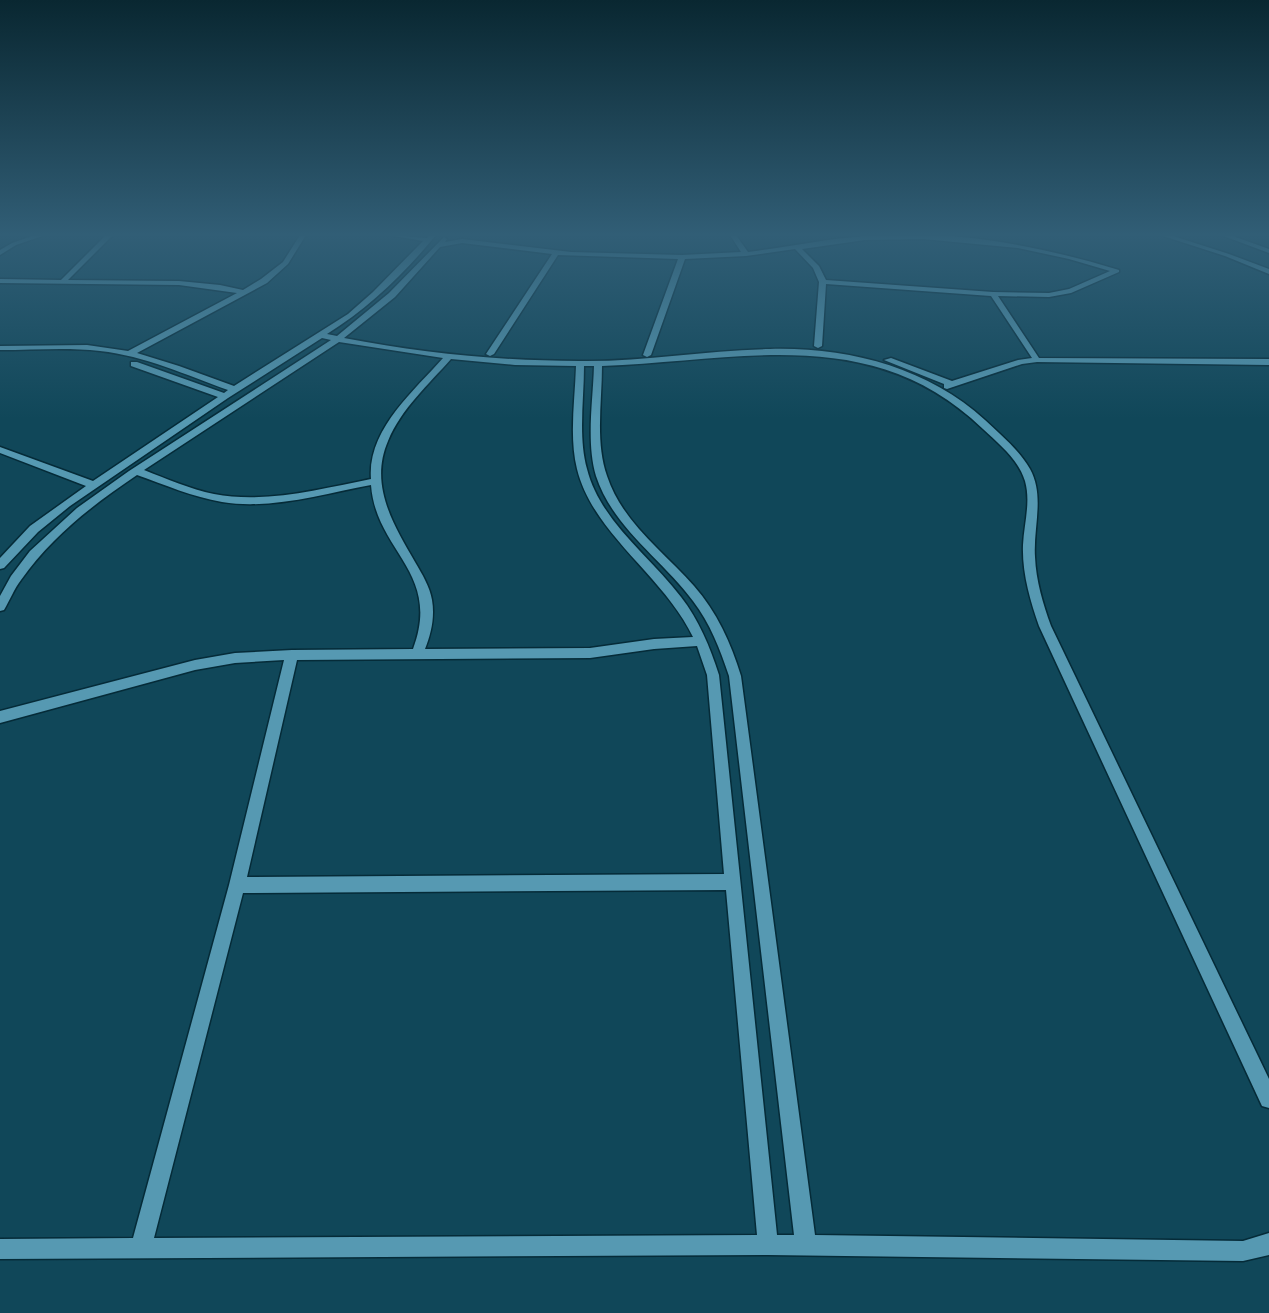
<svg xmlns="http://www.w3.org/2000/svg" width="1269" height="1313" font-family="'Roboto Condensed',sans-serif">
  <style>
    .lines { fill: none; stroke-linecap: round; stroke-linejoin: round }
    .minor-casing { stroke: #052b38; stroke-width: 3 }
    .minor { fill: #5699b2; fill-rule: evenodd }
  </style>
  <rect width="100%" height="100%" fill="#104759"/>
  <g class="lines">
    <defs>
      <path id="minor" d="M 35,235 L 45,235 L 16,245 L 0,255 L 0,250 L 12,243 Z
        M 106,235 L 113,235 L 68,280 L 179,281 L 220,285 L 243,290 L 261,279 L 283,262 L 300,235 L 306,235 L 288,264 L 267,283 L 137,353 L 179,366 L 234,386 L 348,314 L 373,292 L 423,241 L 389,235 L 427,238 L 429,235 L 436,235 C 405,273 369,308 327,334 L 337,336 L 389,293 L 444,237 L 447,239 L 445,242 L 462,239 L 571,252 L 682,255 L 741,252 L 730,235 L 736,235 L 748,252 C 787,247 826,239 865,236 C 950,229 1038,245 1119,270 L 1119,272 L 1071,293 L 1049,297 L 998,296 L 1039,358 L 1269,359 L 1269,365 L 1037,362 L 1022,364 L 947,389 L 944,388 L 944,384 L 884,360 L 891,358 L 952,381 L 1018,360 L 1032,358 L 991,296 L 826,284 L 822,346 L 818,348 L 814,346 L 819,282 L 813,268 L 795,249 L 746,256 L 685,259 L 651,355 L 647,357 L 643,355 L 678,259 L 558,255 L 494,354 L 490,356 L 486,354 L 552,254 L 462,243 L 440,247 L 395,297 L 344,338 C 422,353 500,361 579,361 C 643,362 706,350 770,349 C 847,347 927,367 985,420 C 1001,435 1019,450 1030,469 C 1045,496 1033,528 1035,557 C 1036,581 1043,604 1051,626 L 1269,1079 L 1269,1108 L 1262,1106 L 1039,626 C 1030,600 1022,573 1023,545 C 1024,524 1031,502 1025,481 C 1018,459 999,444 983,429 C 873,322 738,361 602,366 C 602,401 595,442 607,476 C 622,522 663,551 694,586 C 717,612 731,643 741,676 L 815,1235 L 1243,1241 L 1269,1233 L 1269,1255 L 1243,1261 L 768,1255 L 0,1259 L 0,1239 L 133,1238 L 229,885 L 284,660 L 235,663 L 195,670 L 0,723 L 0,711 L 195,660 L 235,653 L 292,650 L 413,649 C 442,572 376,552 371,485 C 323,494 271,510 222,502 C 193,497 165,485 137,475 C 94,504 52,536 21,580 C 14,589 10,600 4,610 L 0,611 L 0,596 L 11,576 L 30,551 L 77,508 L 129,471 L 331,340 L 322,338 L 228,398 L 70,506 L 38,532 L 4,568 L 0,569 L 0,558 L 30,526 L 86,486 L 0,453 L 0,447 L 93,481 L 218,397 L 131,366 L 131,362 L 137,362 L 224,393 L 228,390 C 186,375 145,356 100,351 C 67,347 33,350 0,350 L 0,346 L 87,345 L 128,351 L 237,293 L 179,285 L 0,283 L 0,279 L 61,280 ZM 923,239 L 1018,248 L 1069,259 L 1110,271 L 1069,289 L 1049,293 L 993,292 L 826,280 L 819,266 L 802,249 L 865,240 ZM 339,342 L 443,358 C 414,391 367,430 371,479 C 320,489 265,504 214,494 C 190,489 167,479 144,470 ZM 451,359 L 515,365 L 576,366 C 575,399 569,437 577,469 C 593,534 664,576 693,637 L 654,639 L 590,648 L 425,649 C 431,634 435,617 432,600 C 430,587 422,574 415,562 C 393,524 369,485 388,441 C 401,409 429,384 451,359 ZM 584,366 L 594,366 C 593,401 586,442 596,476 C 613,528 662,559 693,601 C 710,623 720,649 729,676 L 794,1235 L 777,1235 L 719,675 C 710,647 699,620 681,597 C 650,556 600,521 587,469 C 578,437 584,399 584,366 ZM 697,646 L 707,675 L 724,874 L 247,877 L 297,660 L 590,658 L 654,649 ZM 726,890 L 757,1235 L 154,1238 L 243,893 Z
        M 1160,235 L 1170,235 L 1229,254 L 1269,269 L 1269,274 L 1225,256 Z
        M 1221,235 L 1230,235 L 1269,249 L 1269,253 Z"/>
    </defs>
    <!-- minor casing -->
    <use href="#minor" class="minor-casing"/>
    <!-- minor -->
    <use href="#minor" class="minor"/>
  </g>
  <!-- sky -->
  <linearGradient id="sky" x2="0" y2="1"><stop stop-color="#092731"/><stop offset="0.56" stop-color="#315e76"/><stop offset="1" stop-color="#315e76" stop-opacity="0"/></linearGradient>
  <rect width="1269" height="419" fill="url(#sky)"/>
</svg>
